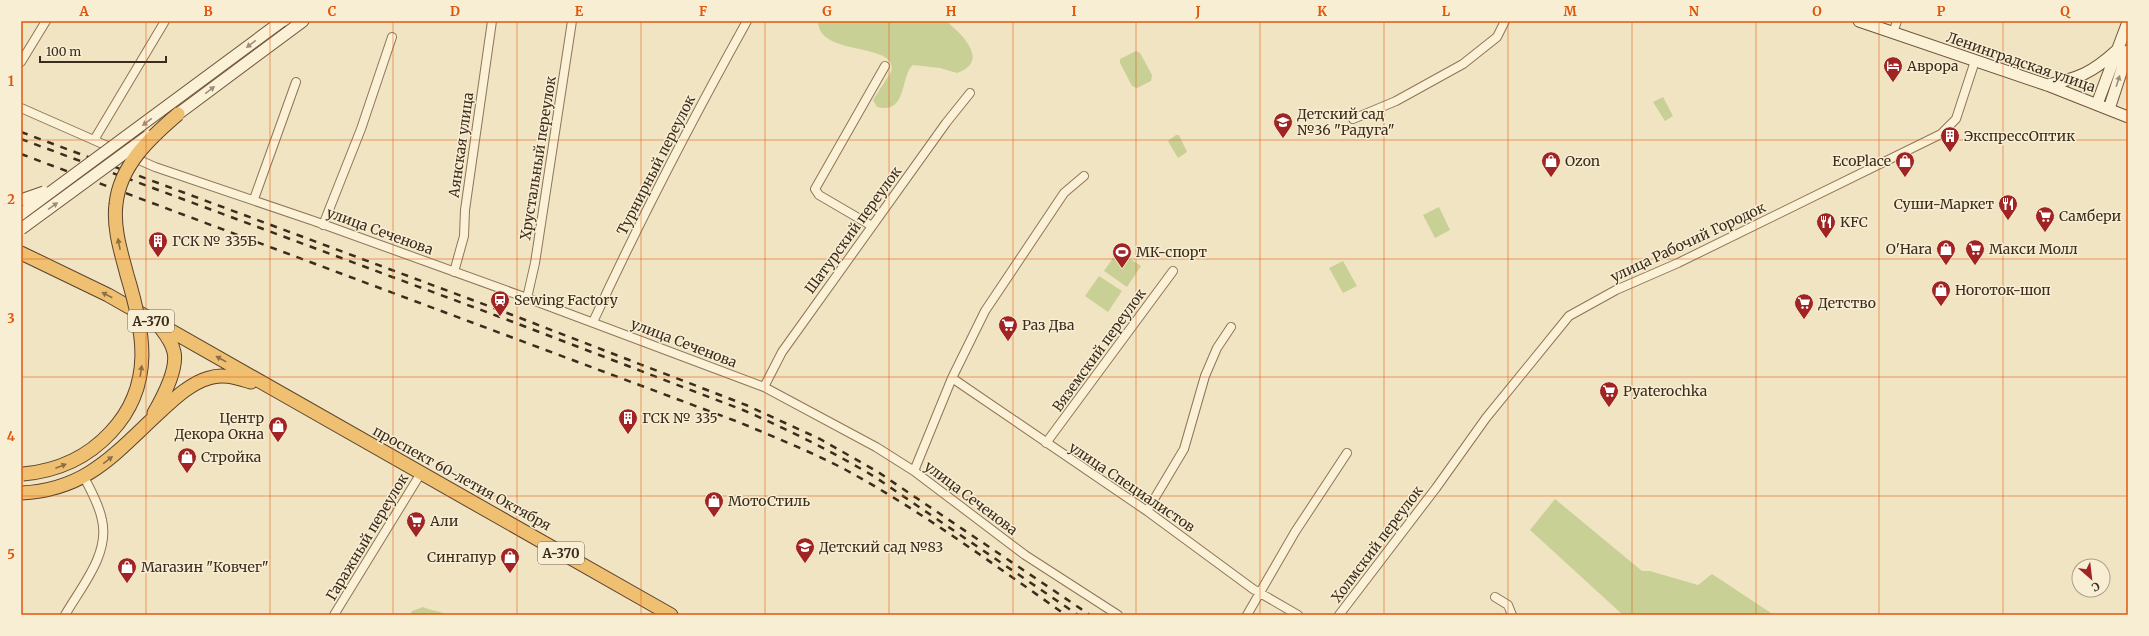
<svg xmlns="http://www.w3.org/2000/svg" width="2149" height="636" font-family="Merriweather,serif">
  <style>
    .green { fill: #c9d095 }
    .lines { fill: none; stroke-linecap: round; stroke-linejoin: round }
    .minor-casing { stroke: #8d7558; stroke-width: 10 }
    .secondary-casing { stroke: #6f553b; stroke-width: 13 }
    .trunk-casing { stroke: #5a422c; stroke-width: 15 }
    .minor { stroke: #fbf1d7; stroke-width: 8 }
    .secondary { stroke: #fbf1d7; stroke-width: 11 }
    .trunk { stroke: #efc072; stroke-width: 13 }
    .rail { stroke: #3c2c1d; stroke-width: 2.5; stroke-dasharray: 7 7; stroke-linecap: butt }
    .secondary-bridge-casing { stroke: #6f553b; stroke-width: 13; stroke-linecap: butt }
    .trunk-bridge-casing { stroke: #5a422c; stroke-width: 15; stroke-linecap: butt }
    .secondary-bridge { stroke: #fbf1d7; stroke-width: 11 }
    .trunk-bridge { stroke: #efc072; stroke-width: 13 }
    .oneway { fill: #9c8e7a }
    .oneway2 { fill: #8d6f43 }
    .grid { fill: none; stroke: #df570d; stroke-width: 1; stroke-opacity: 0.55 }
    .labels { text-anchor: middle; dominant-baseline: central; stroke-width: 3; stroke-linejoin: round; paint-order: stroke }
    .shield { fill: #f8eed3; stroke: #746654; stroke-width: 1 }
    .shield-label { font-size: 13px; font-weight: bold; fill: #3c2c1d }
    .street-label { font-size: 14px; fill: #3c2c1d; stroke: #f8eed3 }
    .poi-label { font-size: 14px; fill: #3c2c1d; stroke: #f8eed3; text-anchor: start }
    .neatline { fill: none; stroke: #df570d; stroke-width: 1.5 }
    .grid-label { font-size: 13px; text-anchor: middle; font-weight: bold; fill: #df570d }
  </style>
  <rect width="100%" height="100%" fill="#f1e4c2"/>
  <!-- green -->
  <path class="green" d="M 818,21 L 946,21 C 961,33 991,61 957,73 L 940,68 L 913,65 C 900,75 908,115 877,107 L 873,100 L 891,72 C 900,41 818,58 818,21 Z
    M 1136,51 L 1140,53 L 1152,75 L 1151,81 L 1137,88 L 1132,86 L 1120,63 L 1120,59 Z
    M 1663,97 L 1673,116 L 1665,121 L 1653,102 Z
    M 1176,135 L 1179,135 L 1187,152 L 1178,158 L 1168,141 Z
    M 1439,207 L 1450,230 L 1435,238 L 1423,215 Z
    M 1118,251 L 1141,266 L 1127,287 L 1104,271 Z
    M 1343,261 L 1357,286 L 1343,293 L 1329,268 Z
    M 1099,276 L 1122,291 L 1108,312 L 1085,296 Z
    M 1555,499 L 1642,571 L 1650,571 L 1698,585 L 1712,574 L 1774,615 L 1623,615 L 1530,530 Z
    M 423,607 C 432,611 440,611 448,615 L 410,615 L 412,611 Z"/>
  <g class="lines">
    <defs>
      <path id="minor" d="M 1893,33 L 1897,21
        M 21,62 L 46,21
        M 21,108 L 155,167 L 314,221 L 527,298 L 764,387 L 876,447 L 914,471 L 1025,555 L 1118,615
        M 1353,119 L 1396,101 L 1463,64 L 1497,37 L 1505,21
        M 94,140 L 165,21
        M 254,199 L 296,82
        M 323,225 L 361,129 L 392,37
        M 872,226 L 819,195 L 815,189 L 885,66
        M 454,272 L 464,236 L 465,210 L 492,21
        M 527,298 L 535,263 L 572,21
        M 593,322 C 640,220 692,120 747,21
        M 952,378 L 1147,511 L 1253,589 L 1298,615
        M 764,387 L 782,352 L 946,123 L 970,93
        M 1046,443 L 1173,271
        M 914,471 L 952,378 L 985,311 L 1064,193 L 1084,176
        M 1147,511 L 1184,449 L 1205,376 L 1217,348 L 1231,327
        M 1495,597 L 1508,605 L 1512,615
        M 65,615 C 81,587 110,554 102,520 C 99,504 91,491 84,477
        M 334,615 L 421,473
        M 1247,615 L 1295,532 L 1347,453
        M 1339,615 L 1436,488 L 1486,418 L 1569,316 L 1616,290 L 1678,263 L 1941,134 L 1956,119 L 1975,61"/>
      <path id="secondary" d="M 1859,21 L 2047,85 L 2128,117
        M 2047,85 C 2079,78 2092,73 2116,51
        M 2097,104 L 2128,22
        M 2109,109 L 2128,51
        M 178,114 L 303,21"/>
      <path id="trunk" d="M 21,253 L 108,295 L 671,615
        M 154,413 C 162,399 178,369 174,352 C 172,342 166,335 160,327
        M 21,493 C 88,490 116,452 162,410 C 175,398 191,383 209,378 C 223,373 237,378 251,382"/>
    </defs>
    <!-- minor casing -->
    <use href="#minor" class="minor-casing"/>
    <!-- secondary casing -->
    <use href="#secondary" class="secondary-casing"/>
    <!-- trunk casing -->
    <use href="#trunk" class="trunk-casing"/>
    <!-- minor -->
    <use href="#minor" class="minor"/>
    <!-- secondary -->
    <use href="#secondary" class="secondary"/>
    <!-- trunk -->
    <use href="#trunk" class="trunk"/>
    <!-- rail -->
    <path class="rail" d="M 21,132 L 502,311 L 746,405 L 820,439 L 878,472 L 1090,615
      M 21,139 L 500,317 L 743,410 C 789,430 833,452 875,477 L 1078,615
      M 21,154 L 741,423 C 776,438 812,452 846,470 C 923,512 994,565 1066,615"/>
    <defs>
      <path id="secondary-bridge" d="M 21,200 L 44,192
        M 21,214 L 282,21
        M 21,229 L 148,136"/>
      <path id="trunk-bridge" d="M 23,474 C 57,471 88,457 111,432 C 155,385 144,331 127,275 C 121,252 113,228 116,204 C 120,165 151,137 178,114"/>
    </defs>
    <!-- secondary-bridge casing -->
    <use href="#secondary-bridge" class="secondary-bridge-casing"/>
    <!-- trunk-bridge casing -->
    <use href="#trunk-bridge" class="trunk-bridge-casing"/>
    <!-- secondary-bridge -->
    <use href="#secondary-bridge" class="secondary-bridge"/>
    <!-- trunk-bridge -->
    <use href="#trunk-bridge" class="trunk-bridge"/>
  </g>
  <!-- one-way arrows -->
  <defs><path id="oneway-solid" d="M-6-.8H1V-3.2L6.5 0L1 3.2V.8H-6Z"/></defs>
  <g class="oneway">
    <use href="#oneway-solid" transform="translate(251 44) rotate(143)"/>
    <use href="#oneway-solid" transform="translate(2118 81) rotate(-72)"/>
    <use href="#oneway-solid" transform="translate(210 90) rotate(-37)"/>
    <use href="#oneway-solid" transform="translate(147 122) rotate(143)"/>
    <use href="#oneway-solid" transform="translate(53 206) rotate(-35)"/>
  </g>
  <g class="oneway2">
    <use href="#oneway-solid" transform="translate(119 244) rotate(-101)"/>
    <use href="#oneway-solid" transform="translate(107 295) rotate(-152)"/>
    <use href="#oneway-solid" transform="translate(221 359) rotate(-151)"/>
    <use href="#oneway-solid" transform="translate(141 371) rotate(-81)"/>
    <use href="#oneway-solid" transform="translate(108 460) rotate(-37)"/>
    <use href="#oneway-solid" transform="translate(61 466) rotate(-21)"/>
  </g>
  <!-- grid -->
  <path class="grid" d="M 146,21 L 146,615M 270,21 L 270,615M 393,21 L 393,615M 517,21 L 517,615M 641,21 L 641,615M 765,21 L 765,615M 889,21 L 889,615M 1013,21 L 1013,615M 1136,21 L 1136,615M 1260,21 L 1260,615M 1384,21 L 1384,615M 1508,21 L 1508,615M 1632,21 L 1632,615M 1756,21 L 1756,615M 1879,21 L 1879,615M 2003,21 L 2003,615M 21,140 L 2128,140M 21,259 L 2128,259M 21,377 L 2128,377M 21,496 L 2128,496"/>
  <!-- icons -->
  <defs>
    <symbol id="hotel-pin" viewBox="-11 -11 22 30"><path d="M0 17L-7.5 6A9.5 9.5 0 1 1 7.5 6Z" fill="#a02423" stroke="#f8eed3"/><path d="M-6-4.5h1.5V1H6V5H4.5V3h-9V5H-6ZM-4 0a1.8 1.8 0 1 1 3.6 0ZM.5 0V-2.5h3Q6-2.5 6 0Z" fill="#fff"/></symbol>
    <symbol id="school-pin" viewBox="-11 -11 22 30"><path d="M0 17L-7.5 6A9.5 9.5 0 1 1 7.5 6Z" fill="#a02423" stroke="#f8eed3"/><path d="M0-5L7-2L0 1L-7-2ZM-4 1L0 2.5L4 1V4Q0 6-4 4Z" fill="#fff"/></symbol>
    <symbol id="building-pin" viewBox="-11 -11 22 30"><path d="M0 17L-7.5 6A9.5 9.5 0 1 1 7.5 6Z" fill="#a02423" stroke="#f8eed3"/><path d="M-4-6H4V6H1V3H-1V6H-4ZM-2.5-4.3h1.7v1.8h-1.7ZM.8-4.3h1.7v1.8H.8ZM-2.5-1h1.7V.8h-1.7ZM.8-1h1.7V.8H.8Z" fill="#fff"/></symbol>
    <symbol id="shop-pin" viewBox="-11 -11 22 30"><path d="M0 17L-7.5 6A9.5 9.5 0 1 1 7.5 6Z" fill="#a02423" stroke="#f8eed3"/><path d="M-5-2.5h2.3a2.7 3.5 0 0 1 5.4 0H5L5.5 6h-11ZM-1.5-2.5h3a1.5 2.3 0 0 0-3 0Z" fill="#fff"/></symbol>
    <symbol id="restaurant-pin" viewBox="-11 -11 22 30"><path d="M0 17L-7.5 6A9.5 9.5 0 1 1 7.5 6Z" fill="#a02423" stroke="#f8eed3"/><path d="M-5-6h1v4h1v-4h1v4h1v-4h1v5L-1.5 .5V6h-2V.5L-5-1ZM5-6V6H3V1.5H1.5Q1.5-4 5-6Z" fill="#fff"/></symbol>
    <symbol id="supermarket-pin" viewBox="-11 -11 22 30"><path d="M0 17L-7.5 6A9.5 9.5 0 1 1 7.5 6Z" fill="#a02423" stroke="#f8eed3"/><path d="M-6-5.5h2.5l.6 2H6L4.5 2H-2.5L-4.4-4H-6ZM-1.5 3.2a1.3 1.3 0 1 0 .1 0ZM3 3.2a1.3 1.3 0 1 0 .1 0Z" fill="#fff"/></symbol>
    <symbol id="stadium-pin" viewBox="-11 -11 22 30"><path d="M0 17L-7.5 6A9.5 9.5 0 1 1 7.5 6Z" fill="#a02423" stroke="#f8eed3"/><path d="M0-5a6.5 5 0 1 0 0 10a6.5 5 0 1 0 0-10ZM-3.5-1.8h7v3.6h-7Z" fill="#fff"/></symbol>
    <symbol id="station-pin" viewBox="-11 -11 22 30"><path d="M0 17L-7.5 6A9.5 9.5 0 1 1 7.5 6Z" fill="#a02423" stroke="#f8eed3"/><path d="M-3-6H3Q5-6 5-4V2Q5 4 3 4L4.5 6H3L1.5 4h-3L-3 6H-4.5L-3 4Q-5 4-5 2V-4Q-5-6-3-6ZM-3.5-4v3h7v-3ZM-3.5 1v1.5H-2V1ZM2 1v1.5H3.5V1Z" fill="#fff"/></symbol>
  </defs>
  <g fill-rule="evenodd">
    <use href="#hotel-pin" x="1882" y="55" width="22" height="30"/>
    <use href="#school-pin" x="1272" y="111" width="22" height="30"/>
    <use href="#building-pin" x="1939" y="125" width="22" height="30"/>
    <use href="#shop-pin" x="1540" y="150" width="22" height="30"/>
    <use href="#shop-pin" x="1894" y="150" width="22" height="30"/>
    <use href="#restaurant-pin" x="1997" y="193" width="22" height="30"/>
    <use href="#supermarket-pin" x="2034" y="205" width="22" height="30"/>
    <use href="#restaurant-pin" x="1815" y="211" width="22" height="30"/>
    <use href="#building-pin" x="147" y="230" width="22" height="30"/>
    <use href="#shop-pin" x="1935" y="238" width="22" height="30"/>
    <use href="#supermarket-pin" x="1964" y="238" width="22" height="30"/>
    <use href="#stadium-pin" x="1111" y="241" width="22" height="30"/>
    <use href="#shop-pin" x="1930" y="279" width="22" height="30"/>
    <use href="#station-pin" x="489" y="289" width="22" height="30"/>
    <use href="#supermarket-pin" x="1793" y="292" width="22" height="30"/>
    <use href="#supermarket-pin" x="997" y="314" width="22" height="30"/>
    <use href="#supermarket-pin" x="1598" y="380" width="22" height="30"/>
    <use href="#building-pin" x="617" y="407" width="22" height="30"/>
    <use href="#shop-pin" x="267" y="415" width="22" height="30"/>
    <use href="#shop-pin" x="176" y="446" width="22" height="30"/>
    <use href="#shop-pin" x="703" y="490" width="22" height="30"/>
    <use href="#supermarket-pin" x="405" y="510" width="22" height="30"/>
    <use href="#school-pin" x="794" y="536" width="22" height="30"/>
    <use href="#shop-pin" x="499" y="546" width="22" height="30"/>
    <use href="#shop-pin" x="116" y="556" width="22" height="30"/>
  </g>
  <g class="labels">
    <!-- shield labels -->
    <g class="shield">
      <rect x="128" y="310" width="46" height="22" rx="3"/>
      <rect x="538" y="542" width="46" height="22" rx="3"/>
    </g>
    <g class="shield-label">
      <text x="151" y="321">А-370</text>
      <text x="561" y="553">А-370</text>
    </g>
    <!-- street labels -->
    <g class="street-label">
      <text transform="translate(2021 62) rotate(19)">Ленинградская улица</text>
      <text transform="translate(461 145) rotate(-82)">Аянская улица</text>
      <text transform="translate(538 158) rotate(-81)">Хрустальный переулок</text>
      <text transform="translate(656 165) rotate(-63)">Турнирный переулок</text>
      <text transform="translate(853 230) rotate(-54)">Шатурский переулок</text>
      <text transform="translate(380 231) rotate(20)">улица Сеченова</text>
      <text transform="translate(1688 242) rotate(-25)">улица Рабочий Городок</text>
      <text transform="translate(684 343) rotate(21)">улица Сеченова</text>
      <text transform="translate(1099 350) rotate(-54)">Вяземский переулок</text>
      <text transform="translate(462 478) rotate(29)">проспект 60-летия Октября</text>
      <text transform="translate(1132 487) rotate(34)">улица Специалистов</text>
      <text transform="translate(971 498) rotate(37)">улица Сеченова</text>
      <text transform="translate(367 537) rotate(-59)">Гаражный переулок</text>
      <text transform="translate(1377 544) rotate(-53)">Холмский переулок</text>
    </g>
    <!-- poi labels -->
    <g class="poi-label">
      <text x="1907" y="66">Аврора</text>
      <text x="1297" y="114">Детский сад<tspan x="1297" dy="16">№36 "Радуга"</tspan></text>
      <text x="1964" y="136">ЭкспрессОптик</text>
      <text x="1565" y="161">Ozon</text>
      <text x="1891" y="161" text-anchor="end">EcoPlace</text>
      <text x="1994" y="204" text-anchor="end">Суши-Маркет</text>
      <text x="2059" y="216">Самбери</text>
      <text x="1840" y="222">KFC</text>
      <text x="172" y="241">ГСК № 335Б</text>
      <text x="1932" y="249" text-anchor="end">O'Hara</text>
      <text x="1989" y="249">Макси Молл</text>
      <text x="1136" y="252">МК-спорт</text>
      <text x="1955" y="290">Ноготок-шоп</text>
      <text x="514" y="300">Sewing Factory</text>
      <text x="1818" y="303">Детство</text>
      <text x="1022" y="325">Раз Два</text>
      <text x="1623" y="391">Pyaterochka</text>
      <text x="264" y="418" text-anchor="end">Центр<tspan x="264" dy="16">Декора Окна</tspan></text>
      <text x="642" y="418">ГСК № 335</text>
      <text x="201" y="457">Стройка</text>
      <text x="728" y="501">МотоСтиль</text>
      <text x="430" y="521">Али</text>
      <text x="819" y="547">Детский сад №83</text>
      <text x="496" y="557" text-anchor="end">Сингапур</text>
      <text x="141" y="567">Магазин "Ковчег"</text>
    </g>
  </g>
  <!-- border -->
  <rect width="2149" height="636" fill="none" stroke="#f8eed3" stroke-width="44"/>
  <!-- north arrow -->
  <g transform="translate(2091 578) rotate(152)"><circle r="19" fill="#f8eed3" stroke="#ada08a"/>
  <path d="M0-3L7 15L0 10L-7 15Z" fill="#a02423"/>
  <text y="-6" font-size="11" font-weight="bold" text-anchor="middle" fill="#3c2c1d">С</text>
  </g>
  <!-- scale -->
  <path d="M40 56v6h126v-6" fill="none" stroke="#3c2c1d" stroke-width="2"/>
  <text x="46" y="56" font-size="12" fill="#3c2c1d" stroke="#f8eed3" stroke-width="3" paint-order="stroke">100 m</text>
  <rect x="22" y="22" width="2105" height="592" class="neatline"/>
  <g class="grid-label">
    <text x="84" y="16">A</text>
    <text x="208" y="16">B</text>
    <text x="332" y="16">C</text>
    <text x="455" y="16">D</text>
    <text x="579" y="16">E</text>
    <text x="703" y="16">F</text>
    <text x="827" y="16">G</text>
    <text x="951" y="16">H</text>
    <text x="1074" y="16">I</text>
    <text x="1198" y="16">J</text>
    <text x="1322" y="16">K</text>
    <text x="1446" y="16">L</text>
    <text x="1570" y="16">M</text>
    <text x="1694" y="16">N</text>
    <text x="1817" y="16">O</text>
    <text x="1941" y="16">P</text>
    <text x="2065" y="16">Q</text>
    <text x="11" y="86">1</text>
    <text x="11" y="204">2</text>
    <text x="11" y="323">3</text>
    <text x="11" y="441">4</text>
    <text x="11" y="559">5</text>
  </g>
</svg>
